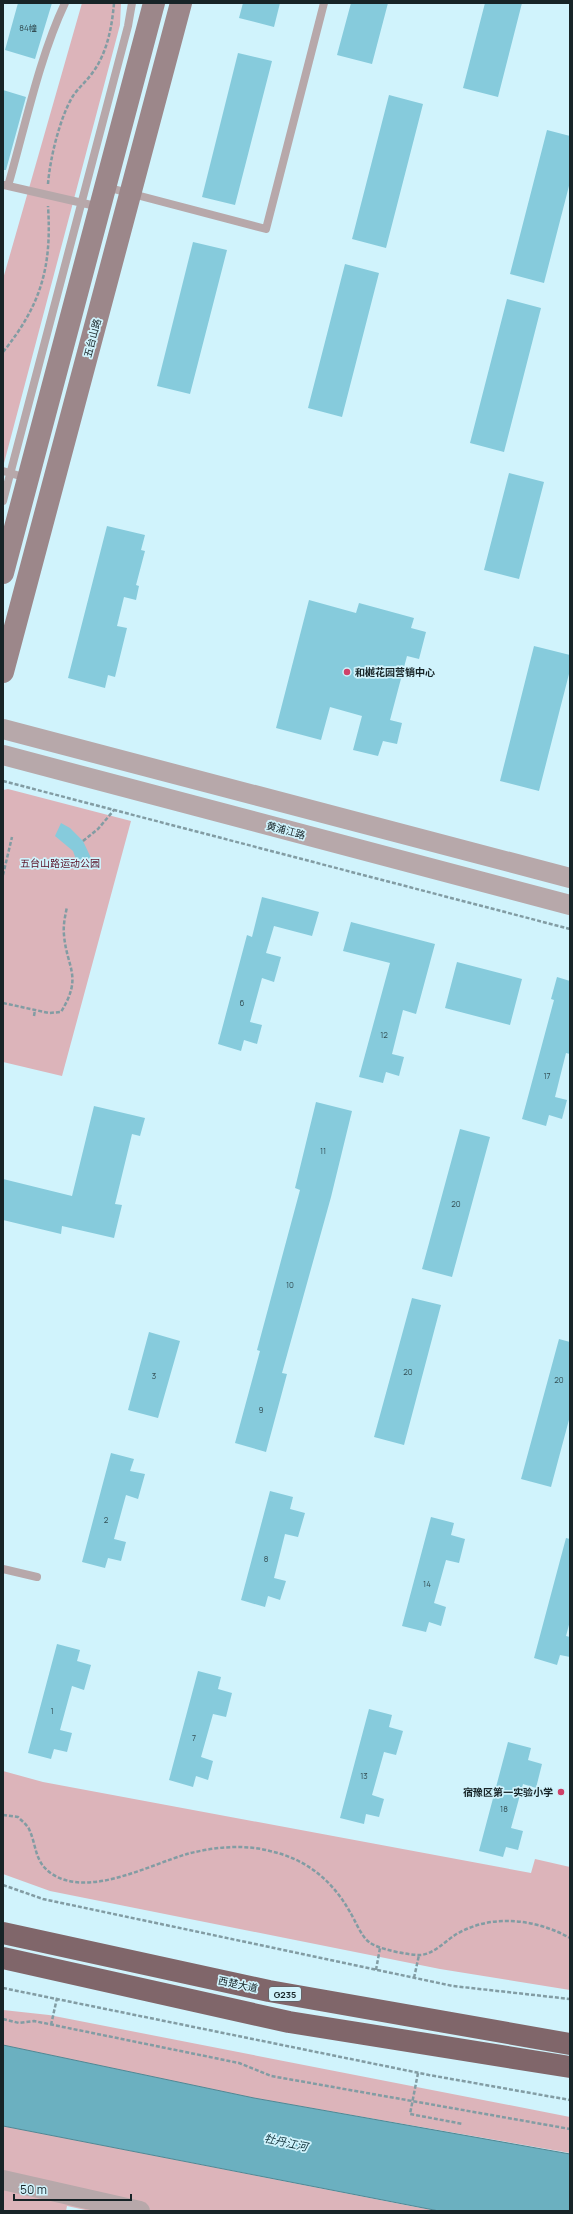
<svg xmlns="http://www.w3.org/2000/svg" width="573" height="2214" font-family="Manrope,'Noto Sans SC',sans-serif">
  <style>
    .green { fill: #dcb4ba }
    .water { fill: #6bb0c0; stroke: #528692 }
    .building { fill: #86cbdc }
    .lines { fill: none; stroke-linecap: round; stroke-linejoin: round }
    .path { stroke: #829ca3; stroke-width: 2.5; stroke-dasharray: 4 2; stroke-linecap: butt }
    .service { stroke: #b7a8aa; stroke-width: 8 }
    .tertiary { stroke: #b7a8aa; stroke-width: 20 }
    .secondary { stroke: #9c878a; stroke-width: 22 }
    .trunk { stroke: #80666a; stroke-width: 22 }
    .poi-dot { fill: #cf4169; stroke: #d0f3fc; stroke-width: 1.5 }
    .labels { text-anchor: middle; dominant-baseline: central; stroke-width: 3.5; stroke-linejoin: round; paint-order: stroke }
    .number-label { font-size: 8px; fill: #334e54 }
    .shield { fill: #d0f3fc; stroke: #4e6267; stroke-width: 1 }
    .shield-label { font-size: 9px; font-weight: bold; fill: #172427 }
    .street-label { font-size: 10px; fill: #172427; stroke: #d0f3fc }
    .poi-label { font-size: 10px; font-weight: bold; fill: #172427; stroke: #d0f3fc; text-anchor: start }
    .park-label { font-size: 10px; fill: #5a1228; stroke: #d0f3fc }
    .water-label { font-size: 11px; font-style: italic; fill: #10323a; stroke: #d0f3fc }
  </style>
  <rect width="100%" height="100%" fill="#d0f3fc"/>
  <!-- green -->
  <path class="green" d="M 82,3 L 121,3 L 120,25 L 3,467 L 3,279 Z
    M 8,789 L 131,821 L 62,1076 L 3,1062 L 3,790 Z
    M 3,1771 L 43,1782 L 531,1873 L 535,1859 L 570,1867 L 570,1990 L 440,1969 L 50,1891 L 3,1874 Z
    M 3,2010 L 49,2015 L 570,2117 L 570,2153 L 254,2098 L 3,2045 Z
    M 3,2126 L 416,2207 L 439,2211 L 90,2211 L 67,2206 L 66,2211 L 3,2211 Z"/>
  <!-- water -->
  <path class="water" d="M 3,2045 L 254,2098 L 570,2154 L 570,2211 L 439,2211 L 3,2126 Z"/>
  <!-- building -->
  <path class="building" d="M 18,3 L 52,3 L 35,59 L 5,50 Z
    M 243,3 L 280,3 L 274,27 L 239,18 Z
    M 351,3 L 388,3 L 372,64 L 337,55 Z
    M 485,3 L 522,3 L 498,97 L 463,88 Z
    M 238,53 L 272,61 L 235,205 L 202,197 Z
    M 3,90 L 26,97 L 6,170 L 3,170 Z
    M 389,95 L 423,104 L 386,248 L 352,239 Z
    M 547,130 L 570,136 L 570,182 L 544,283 L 510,274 Z
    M 193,242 L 227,250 L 190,394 L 157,386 Z
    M 345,264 L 379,273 L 342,417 L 308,408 Z
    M 507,299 L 541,308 L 504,452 L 470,443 Z
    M 509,473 L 544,482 L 519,579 L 484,570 Z
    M 107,526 L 145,535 L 141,550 L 145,551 L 136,585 L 139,586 L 136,600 L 124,597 L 117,626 L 127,628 L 115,677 L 108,675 L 105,688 L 68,678 Z
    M 309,600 L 356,613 L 359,603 L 414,618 L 411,628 L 426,632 L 419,659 L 407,656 L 390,720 L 402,723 L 397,744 L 383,741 L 378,756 L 353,750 L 362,716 L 330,707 L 321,740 L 276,728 Z
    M 534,646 L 570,655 L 570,670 L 539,791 L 500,781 Z
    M 61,823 L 70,828 L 83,841 L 91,858 L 92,866 L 78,865 L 73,851 L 55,836 Z
    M 262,897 L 319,912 L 312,936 L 274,926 L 266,953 L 281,957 L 274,982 L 262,978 L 250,1022 L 262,1025 L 257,1044 L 244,1040 L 241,1051 L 218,1044 L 247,935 L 252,937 Z
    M 351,922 L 435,944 L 416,1014 L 403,1010 L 392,1054 L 404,1057 L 399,1076 L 386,1072 L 383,1083 L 359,1077 L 390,963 L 343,951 Z
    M 457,962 L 522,979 L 510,1025 L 445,1008 Z
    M 557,977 L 570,981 L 570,1054 L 566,1053 L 555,1097 L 567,1100 L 562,1119 L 549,1115 L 546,1126 L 522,1119 L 554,1000 L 551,999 Z
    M 316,1102 L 352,1111 L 331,1197 L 282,1373 L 287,1374 L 266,1452 L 235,1443 L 260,1351 L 257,1350 L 300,1190 L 295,1188 Z
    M 94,1106 L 145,1118 L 140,1136 L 132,1134 L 115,1204 L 122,1205 L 114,1238 L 62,1226 L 61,1234 L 3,1220 L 3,1179 L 72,1196 Z
    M 460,1129 L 490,1137 L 452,1277 L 422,1269 Z
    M 412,1298 L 441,1305 L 404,1445 L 374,1437 Z
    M 149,1332 L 180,1341 L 158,1418 L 128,1410 Z
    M 559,1339 L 570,1342 L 570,1416 L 551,1487 L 521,1479 Z
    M 111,1453 L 134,1459 L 130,1471 L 145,1474 L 138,1499 L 126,1495 L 114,1539 L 126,1542 L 121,1561 L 108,1558 L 105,1568 L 82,1562 Z
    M 270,1491 L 293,1497 L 290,1509 L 305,1513 L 298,1537 L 285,1534 L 274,1578 L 286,1581 L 280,1600 L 268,1596 L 265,1607 L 241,1600 Z
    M 431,1517 L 454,1523 L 451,1535 L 465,1539 L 459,1563 L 446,1560 L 434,1603 L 446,1607 L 441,1626 L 429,1622 L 426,1632 L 402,1626 Z
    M 566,1538 L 570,1539 L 570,1621 L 566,1636 L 570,1637 L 570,1657 L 560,1655 L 557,1665 L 534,1658 Z
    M 57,1644 L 80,1650 L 77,1661 L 91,1665 L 84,1690 L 72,1686 L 60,1730 L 72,1733 L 67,1752 L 54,1749 L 51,1759 L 28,1753 Z
    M 198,1671 L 221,1677 L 218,1689 L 232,1693 L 226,1717 L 213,1714 L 201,1757 L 213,1761 L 208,1780 L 196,1776 L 193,1787 L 169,1780 Z
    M 369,1709 L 392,1715 L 389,1727 L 403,1731 L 396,1755 L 384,1752 L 372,1795 L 384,1799 L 379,1817 L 366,1814 L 364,1824 L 340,1818 Z
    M 508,1742 L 531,1748 L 528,1760 L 542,1764 L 536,1788 L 523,1784 L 511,1828 L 523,1831 L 518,1850 L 506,1847 L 503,1857 L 479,1851 Z"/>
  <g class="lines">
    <!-- path -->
    <path class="path" d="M 48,184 C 50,158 60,117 73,96 C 79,87 87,81 93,72 C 107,53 112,27 114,3
      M 3,352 C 41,305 52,267 48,206
      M 3,781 L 570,929
      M 83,841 L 98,829 L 114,810
      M 3,875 L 12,837
      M 3,1003 L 49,1013 L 61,1012 C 83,976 67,969 64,935 C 63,926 65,916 67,907
      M 34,1016 L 35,1010
      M 3,1815 L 18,1817 C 22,1821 27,1825 29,1829 C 37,1846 34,1862 52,1874 C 89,1898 149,1865 187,1854 C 213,1847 244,1844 270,1851 C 306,1859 332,1880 350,1912 C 355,1920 361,1936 369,1942 C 377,1949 408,1955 419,1955 C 433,1955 444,1942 455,1935 C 491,1913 536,1919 570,1938
      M 3,1885 L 43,1899 L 453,1986 L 570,1999
      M 376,1970 L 380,1948
      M 414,1978 L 419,1955
      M 3,1988 L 429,2075 L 570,2100
      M 3,2019 L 19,2023 L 34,2021 L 239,2063 L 271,2076 L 570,2129
      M 51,2025 L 57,1998
      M 418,2073 L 410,2114 L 463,2124"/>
    <!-- service -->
    <path class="service" d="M 4,185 L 100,207
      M 8,186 C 25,127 39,58 65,3
      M 106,187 L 266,229 L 324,3
      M 3,471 L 27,478
      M 3,501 L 128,26 L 132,3
      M 3,1569 L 37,1577"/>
    <!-- tertiary -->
    <path class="tertiary" d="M 3,729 L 570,878
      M 3,755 L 570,905
      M 3,2180 L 140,2211"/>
    <!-- secondary -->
    <path class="secondary" d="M 3,573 L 154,3
      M 3,672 L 181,3"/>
    <!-- trunk -->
    <path class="trunk" d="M 3,1933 L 269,1991 L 570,2044
      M 3,1958 L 289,2022 L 570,2067"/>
  </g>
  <!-- markers -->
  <g class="poi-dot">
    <circle cx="347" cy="672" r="4"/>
    <circle cx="561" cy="1792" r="4"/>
  </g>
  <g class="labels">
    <!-- number labels -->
    <g class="number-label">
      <text x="28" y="27">84幢</text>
      <text x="242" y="1002">6</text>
      <text x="384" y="1034">12</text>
      <text x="547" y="1075">17</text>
      <text x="323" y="1150">11</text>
      <text x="456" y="1203">20</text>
      <text x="290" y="1284">10</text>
      <text x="408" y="1371">20</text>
      <text x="154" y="1375">3</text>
      <text x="559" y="1379">20</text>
      <text x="261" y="1409">9</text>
      <text x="106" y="1519">2</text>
      <text x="266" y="1558">8</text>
      <text x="427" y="1583">14</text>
      <text x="52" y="1710">1</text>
      <text x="194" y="1737">7</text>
      <text x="364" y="1775">13</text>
      <text x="504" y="1808">18</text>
    </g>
    <!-- shield labels -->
    <rect class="shield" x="269" y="1987" width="32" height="14" rx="3"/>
    <g class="shield-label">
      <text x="285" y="1994">G235</text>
    </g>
    <!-- street labels -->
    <g class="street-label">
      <text transform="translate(92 338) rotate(-75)">五台山路</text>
      <text transform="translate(286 830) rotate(15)">黄浦江路</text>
      <text transform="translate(238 1984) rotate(12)">西楚大道</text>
    </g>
    <!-- poi labels -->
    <g class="poi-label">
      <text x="355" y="672">和樾花园营销中心</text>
      <text x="553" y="1792" text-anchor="end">宿豫区第一实验小学</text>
    </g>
    <!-- park labels -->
    <g class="park-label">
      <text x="60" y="863">五台山路运动公园</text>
    </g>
    <!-- water labels -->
    <g class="water-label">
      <text transform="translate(286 2142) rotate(12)">牡丹江河</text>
    </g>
  </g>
  <!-- border -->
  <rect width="573" height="2214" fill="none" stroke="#172427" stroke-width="8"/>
  <!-- scale -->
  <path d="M14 2194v6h117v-6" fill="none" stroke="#172427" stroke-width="2"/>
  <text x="20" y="2194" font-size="12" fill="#172427" stroke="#d0f3fc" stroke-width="3" paint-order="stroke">50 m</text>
</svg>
